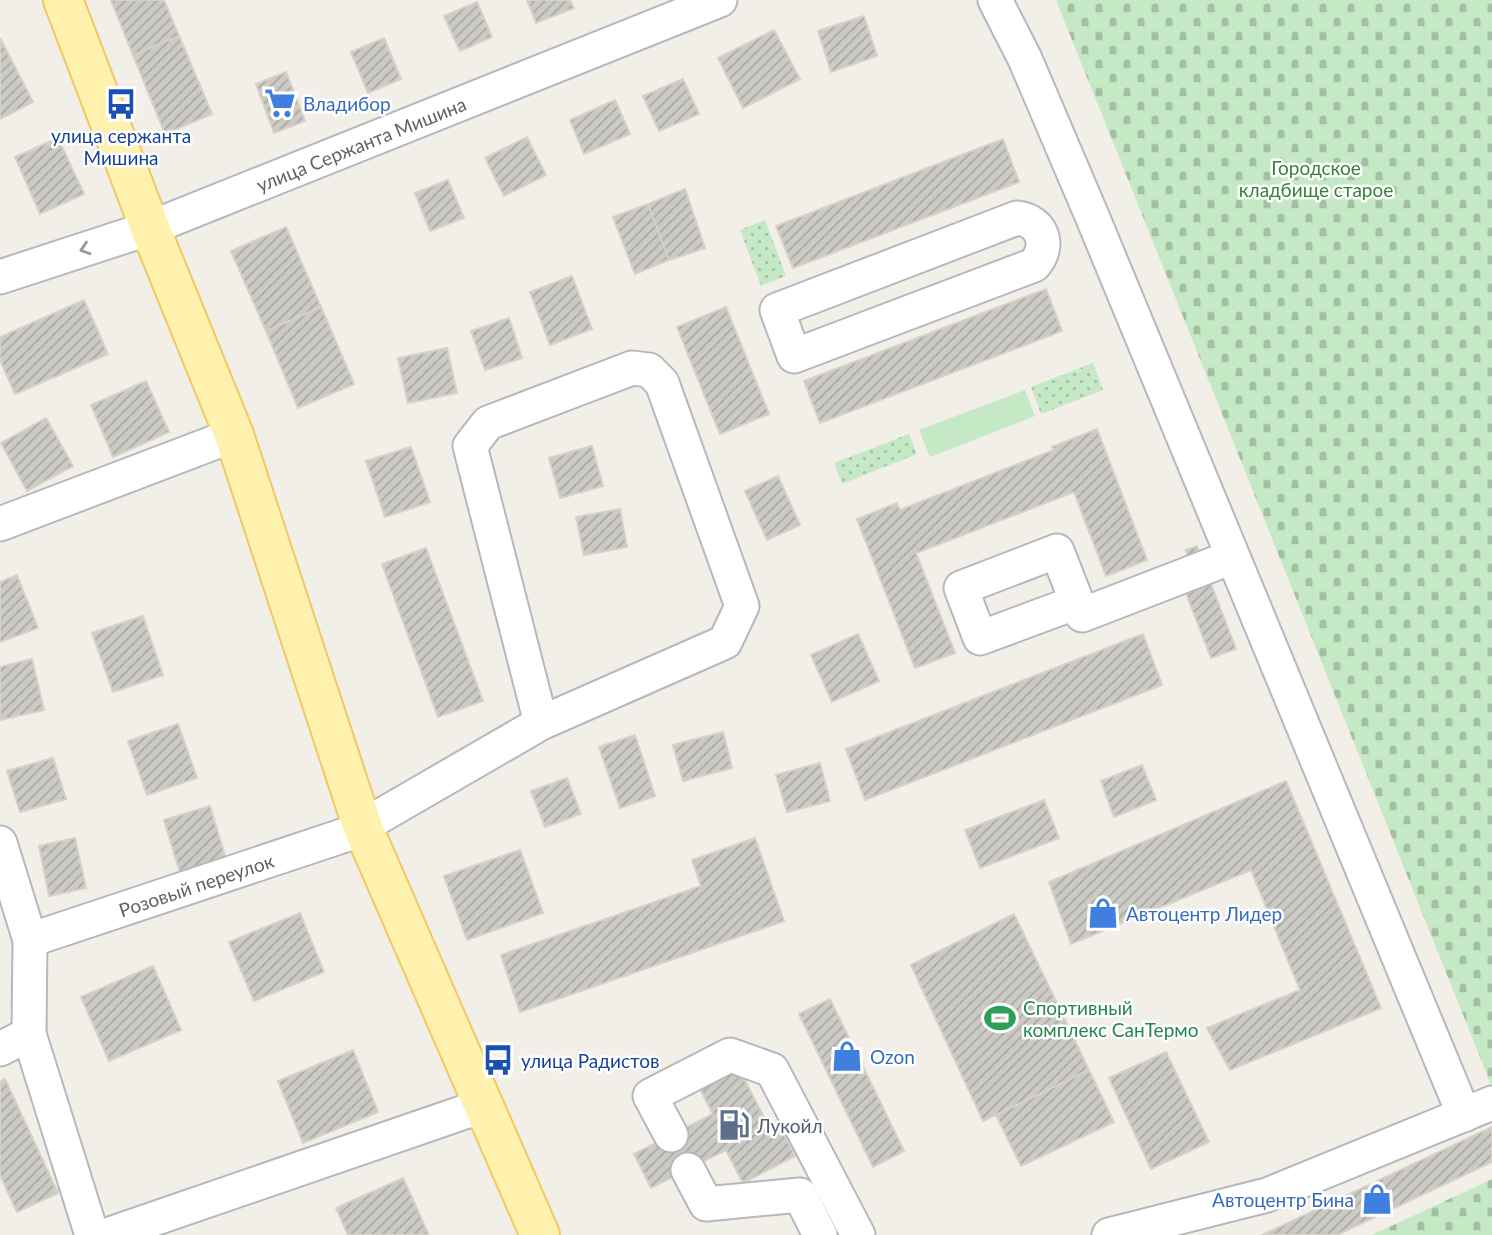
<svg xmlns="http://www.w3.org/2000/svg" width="1492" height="1235" font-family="Lato,sans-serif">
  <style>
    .cemetery { fill: url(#cemetery-stones) }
    .park { fill: url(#park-dots) }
    .pitch { fill: #c5e8c5 }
    .building { fill: url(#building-hatch); stroke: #d6d1c6; stroke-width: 2 }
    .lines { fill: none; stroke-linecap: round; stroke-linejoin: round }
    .minor-casing { stroke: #b5b8bc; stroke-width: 37 }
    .major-casing { stroke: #f2c960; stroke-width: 42 }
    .minor { stroke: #fff; stroke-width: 33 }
    .major { stroke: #fff2af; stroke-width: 38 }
    .oneway { stroke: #979a9d }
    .labels { text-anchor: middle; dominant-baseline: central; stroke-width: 5; stroke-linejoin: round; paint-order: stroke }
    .shop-label { font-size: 19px; fill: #366cbe; stroke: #fff; text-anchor: start }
    .transit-label { font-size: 19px; fill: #164399; stroke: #fff }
    .street-label { font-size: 19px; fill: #5f6368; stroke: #fff }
    .park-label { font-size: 19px; fill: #348238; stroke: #fff }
    .leisure-label { font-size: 19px; fill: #27864d; stroke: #fff; text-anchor: start }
    .service-label { font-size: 19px; fill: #4e5e75; stroke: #fff; text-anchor: start }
  </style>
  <defs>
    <pattern id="cemetery-stones" width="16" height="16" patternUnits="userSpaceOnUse" patternTransform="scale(1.75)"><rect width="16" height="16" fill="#c5e8c5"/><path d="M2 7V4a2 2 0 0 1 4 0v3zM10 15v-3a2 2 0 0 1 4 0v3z" fill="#a3c0a4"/></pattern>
    <pattern id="park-dots" width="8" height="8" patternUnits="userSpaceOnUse" patternTransform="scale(1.75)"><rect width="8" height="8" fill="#c5e8c5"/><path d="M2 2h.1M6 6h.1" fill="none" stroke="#a3c0a4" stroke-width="1.8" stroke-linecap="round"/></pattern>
    <pattern id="building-hatch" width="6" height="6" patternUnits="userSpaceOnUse" patternTransform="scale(1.75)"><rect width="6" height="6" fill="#cccac5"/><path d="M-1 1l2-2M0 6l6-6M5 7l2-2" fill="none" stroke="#a9a8a4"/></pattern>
  </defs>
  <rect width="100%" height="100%" fill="#f1efe8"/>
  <!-- cemetery -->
  <path class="cemetery" d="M 1056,0 L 1492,0 L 1492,1087 Z
    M 1492,1179 L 1492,1235 L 1372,1235 Z"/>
  <!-- park -->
  <path class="park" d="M 765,220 L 786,276 L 761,286 L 740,230 Z
    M 1093,363 L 1103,390 L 1041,414 L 1031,387 Z
    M 909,434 L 917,454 L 842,484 L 834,463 Z"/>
  <!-- pitch -->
  <path class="pitch" d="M 1025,390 L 1035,416 L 930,457 L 919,430 Z"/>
  <!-- building -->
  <path class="building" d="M 111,0 L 164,0 L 179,36 L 133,55 Z
    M 527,0 L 570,0 L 574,8 L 536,23 Z
    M 477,2 L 492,37 L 460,51 L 444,16 Z
    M 864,16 L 877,56 L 831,72 L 818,31 Z
    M 774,30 L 800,79 L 743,108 L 718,58 Z
    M 179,36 L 212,114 L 165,134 L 133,55 Z
    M 0,38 L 33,102 L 0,119 Z
    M 384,38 L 401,79 L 368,93 L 351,52 Z
    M 286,72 L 305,121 L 274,133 L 256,84 Z
    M 683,79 L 699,114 L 659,131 L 643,96 Z
    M 615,100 L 630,134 L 584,154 L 570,120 Z
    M 527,137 L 546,175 L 504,196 L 485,158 Z
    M 58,138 L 84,194 L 40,214 L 15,157 Z
    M 1003,139 L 1019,182 L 793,268 L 776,226 Z
    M 448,180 L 464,218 L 430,231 L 415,193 Z
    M 685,189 L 705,248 L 669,260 L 648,204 Z
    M 648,204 L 669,260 L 635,274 L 613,217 Z
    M 286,227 L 321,307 L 266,331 L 231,251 Z
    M 572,276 L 592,329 L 550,345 L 530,292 Z
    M 1046,289 L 1062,331 L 820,423 L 804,381 Z
    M 84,300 L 108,354 L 15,394 L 0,360 L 0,337 Z
    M 321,307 L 354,384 L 298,408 L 266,331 Z
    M 726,307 L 769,414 L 720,434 L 677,327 Z
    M 509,318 L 522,358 L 485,370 L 471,331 Z
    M 447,348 L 457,393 L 408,403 L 398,358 Z
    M 146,381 L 169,432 L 113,457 L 91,405 Z
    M 46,418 L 73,466 L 27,491 L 1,443 Z
    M 1097,429 L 1147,560 L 1106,576 L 1074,492 L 916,553 L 955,653 L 915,668 L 857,519 L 897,503 L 900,510 L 1054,450 L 1052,447 Z
    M 592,446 L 603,486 L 560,498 L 549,458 Z
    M 411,447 L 430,502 L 385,517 L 366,461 Z
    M 778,476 L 800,525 L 767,540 L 745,491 Z
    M 620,509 L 627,547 L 584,555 L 576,517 Z
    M 1197,546 L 1199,552 L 1188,556 L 1186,550 Z
    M 426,548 L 483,701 L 438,717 L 382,564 Z
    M 17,575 L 38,628 L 0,642 L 0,582 Z
    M 1211,584 L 1236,649 L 1211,658 L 1186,593 Z
    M 143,616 L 163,675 L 113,692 L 92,633 Z
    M 858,634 L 879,681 L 832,702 L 811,655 Z
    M 1143,634 L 1162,685 L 865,800 L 846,749 Z
    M 32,659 L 44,710 L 0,720 L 0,667 Z
    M 178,724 L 197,778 L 147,795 L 128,741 Z
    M 723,732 L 732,768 L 683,781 L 673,745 Z
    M 635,735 L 655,796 L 620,808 L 599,747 Z
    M 53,758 L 66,799 L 20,812 L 7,771 Z
    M 820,763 L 830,801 L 787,812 L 776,775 Z
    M 1142,765 L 1156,800 L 1114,817 L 1101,781 Z
    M 567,778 L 581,814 L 545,827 L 531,791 Z
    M 1286,781 L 1381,1008 L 1230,1070 L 1207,1028 L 1300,990 L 1251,870 L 1071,944 L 1049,882 Z
    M 1044,800 L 1059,838 L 980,868 L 965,830 Z
    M 210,806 L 226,859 L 180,873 L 164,820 Z
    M 75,838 L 86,888 L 49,896 L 39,846 Z
    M 755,838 L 784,921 L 520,1012 L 501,955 L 701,886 L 692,860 Z
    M 520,850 L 543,913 L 467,940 L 444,876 Z
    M 300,913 L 324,972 L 254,1001 L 229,942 Z
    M 1014,914 L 1089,1070 L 983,1121 L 911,965 Z
    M 153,966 L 181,1030 L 109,1061 L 81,997 Z
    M 830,999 L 904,1151 L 873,1167 L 799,1014 Z
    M 353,1050 L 378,1112 L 303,1143 L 278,1081 Z
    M 1166,1052 L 1209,1142 L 1151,1169 L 1109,1078 Z
    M 739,1069 L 769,1127 L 778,1122 L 795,1156 L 743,1183 L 726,1150 L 651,1188 L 634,1154 L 713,1114 L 700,1089 Z
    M 1089,1070 L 1114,1122 L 1021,1166 L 996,1115 Z
    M 5,1079 L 58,1193 L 17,1212 L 0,1175 L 0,1082 Z
    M 1492,1127 L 1492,1162 L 1337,1235 L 1262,1235 Z
    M 403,1178 L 429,1235 L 348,1235 L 336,1208 Z"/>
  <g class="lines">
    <defs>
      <g id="minor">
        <path d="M 995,0 L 1025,59 L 1092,216 L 1464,1115"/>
        <path d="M 1017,218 C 1043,221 1051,246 1034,265 L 794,356 L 777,310 Z"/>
        <path id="s1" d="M 0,277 L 150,228 L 720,0"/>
        <path d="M 0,524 L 234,435"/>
        <path d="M 1077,602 L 980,638 L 961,588 L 1057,551 L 1082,615 L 1232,557"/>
        <path d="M 0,843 L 30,940 L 29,1034 L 92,1235"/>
        <path id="s2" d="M 30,940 L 351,833 L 541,723 L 725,642 L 742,606 L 662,383 L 649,370 L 632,368 L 488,423 L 470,446 L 541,723"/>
        <path d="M 0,1049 L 29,1034"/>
        <path d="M 671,1135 L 650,1096 L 730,1055 L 772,1070 L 858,1235"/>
        <path d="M 688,1170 L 706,1204 L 800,1195 L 820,1235"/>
        <path d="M 107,1235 L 482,1106"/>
        <path d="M 1109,1235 L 1267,1195 L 1492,1103"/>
      </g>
      <path id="major" d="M 63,0 L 150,228 L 234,435 L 363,828 L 540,1235"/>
    </defs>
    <!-- minor casing -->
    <use href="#minor" class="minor-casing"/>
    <!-- major casing -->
    <use href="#major" class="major-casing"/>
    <!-- minor -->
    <use href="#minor" class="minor"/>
    <!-- major -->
    <use href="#major" class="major"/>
  </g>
  <!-- one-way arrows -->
  <defs><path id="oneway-chevron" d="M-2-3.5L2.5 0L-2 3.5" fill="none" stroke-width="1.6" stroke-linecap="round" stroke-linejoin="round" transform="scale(1.75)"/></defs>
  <use class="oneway" href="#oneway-chevron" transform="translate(85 249) rotate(162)"/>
  <!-- icons -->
  <defs>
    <symbol id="supermarket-bare" viewBox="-9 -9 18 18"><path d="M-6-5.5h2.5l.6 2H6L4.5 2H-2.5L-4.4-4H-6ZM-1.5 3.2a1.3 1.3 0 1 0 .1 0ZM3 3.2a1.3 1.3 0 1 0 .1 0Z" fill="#3f7fe0" stroke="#fff" stroke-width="2.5" paint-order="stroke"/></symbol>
    <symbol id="bus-bare" viewBox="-9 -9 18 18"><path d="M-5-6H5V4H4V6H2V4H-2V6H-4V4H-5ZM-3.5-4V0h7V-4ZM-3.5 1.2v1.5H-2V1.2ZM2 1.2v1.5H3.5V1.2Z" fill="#1a4fb4" stroke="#fff" stroke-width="2.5" paint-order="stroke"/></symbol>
    <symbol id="shop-bare" viewBox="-9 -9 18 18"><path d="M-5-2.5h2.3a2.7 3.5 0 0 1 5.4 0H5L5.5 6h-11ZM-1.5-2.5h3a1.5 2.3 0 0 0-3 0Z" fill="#3f7fe0" stroke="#fff" stroke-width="2.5" paint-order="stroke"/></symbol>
    <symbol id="stadium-bare" viewBox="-9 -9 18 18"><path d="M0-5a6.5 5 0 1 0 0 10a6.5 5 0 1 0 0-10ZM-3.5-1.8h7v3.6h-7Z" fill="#2e9e5b" stroke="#fff" stroke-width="2.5" paint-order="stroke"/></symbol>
    <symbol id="fuel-bare" viewBox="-9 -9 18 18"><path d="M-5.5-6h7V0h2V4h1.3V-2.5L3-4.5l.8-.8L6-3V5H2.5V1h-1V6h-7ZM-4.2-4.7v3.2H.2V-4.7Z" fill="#5c6f8a" stroke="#fff" stroke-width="2.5" paint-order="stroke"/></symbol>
  </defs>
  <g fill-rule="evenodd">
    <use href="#supermarket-bare" x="258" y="81" width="44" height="44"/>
    <use href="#bus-bare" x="99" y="82" width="44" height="44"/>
    <use href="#shop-bare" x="1081" y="891" width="44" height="44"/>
    <use href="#stadium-bare" x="978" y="996" width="44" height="44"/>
    <use href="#shop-bare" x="825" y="1034" width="44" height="44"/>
    <use href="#bus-bare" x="476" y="1038" width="44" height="44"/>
    <use href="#fuel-bare" x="712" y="1103" width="44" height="44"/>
    <use href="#shop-bare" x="1355" y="1177" width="44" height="44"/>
  </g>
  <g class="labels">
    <!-- shop labels -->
    <g class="shop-label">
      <text x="303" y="103">Владибор</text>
      <text x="1126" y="913">Автоцентр Лидер</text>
      <text x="870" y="1056">Ozon</text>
      <text x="1354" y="1199" text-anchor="end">Автоцентр Бина</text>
    </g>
    <!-- transit labels -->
    <g class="transit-label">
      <text x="121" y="135">улица cержанта<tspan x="121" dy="22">Мишина</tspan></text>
      <text x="521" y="1060" text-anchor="start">улица Радистов</text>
    </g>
    <!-- street labels -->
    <g class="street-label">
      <text stroke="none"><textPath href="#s1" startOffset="385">улица Сержанта Мишина</textPath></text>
      <text stroke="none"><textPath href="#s2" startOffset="175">Розовый переулок</textPath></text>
    </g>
    <!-- park labels -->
    <g class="park-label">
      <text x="1316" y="167">Городское<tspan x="1316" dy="22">кладбище старое</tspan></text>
    </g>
    <!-- leisure labels -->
    <g class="leisure-label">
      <text x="1023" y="1007">Спортивный<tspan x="1023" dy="22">комплекс СанТермо</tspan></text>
    </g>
    <!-- service labels -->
    <g class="service-label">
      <text x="757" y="1125">Лукойл</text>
    </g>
  </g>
</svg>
